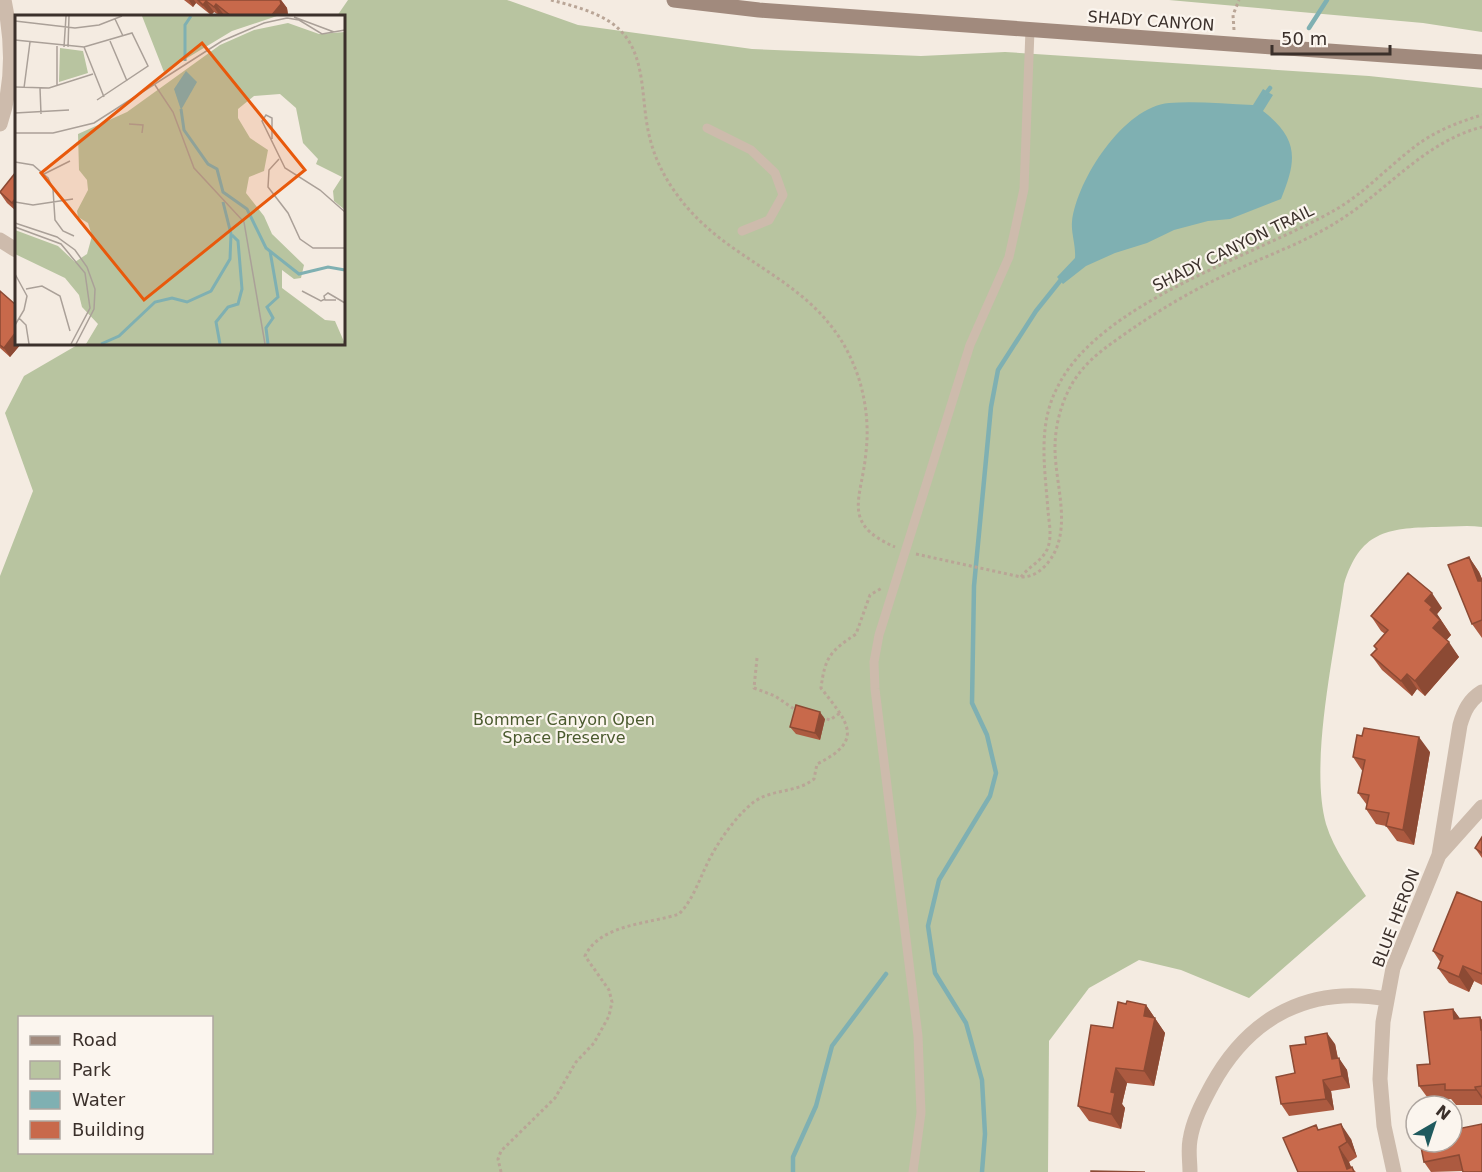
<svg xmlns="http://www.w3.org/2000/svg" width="1482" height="1172" font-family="'DejaVu Sans',sans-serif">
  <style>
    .green { fill: #b8c4a0; fill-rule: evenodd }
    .water { fill: #7fb0b2 }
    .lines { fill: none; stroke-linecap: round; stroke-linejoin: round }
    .stream { stroke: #7fb0b2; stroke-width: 4.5 }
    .path { stroke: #b9a596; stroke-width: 3; stroke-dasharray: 3 3; stroke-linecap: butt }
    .service { stroke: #cdbbac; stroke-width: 9 }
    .minor { stroke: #cdbbac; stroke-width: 15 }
    .secondary { stroke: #a18a7d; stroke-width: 15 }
    .wall { fill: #ac5a40 }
    .shaded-wall { fill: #8c4a34 }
    .building { fill: #c8694b; stroke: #8c4a34; stroke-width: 1.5 }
    .labels { text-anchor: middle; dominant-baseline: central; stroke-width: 4.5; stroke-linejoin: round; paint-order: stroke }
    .street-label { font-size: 16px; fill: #3b302b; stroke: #fbf5ee }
    .park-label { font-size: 16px; fill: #4a5a2e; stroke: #fbf5ee }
    .inset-river { fill: none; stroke: #7fb0b2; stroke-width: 3 }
    .inset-road { fill: none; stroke: #aaa098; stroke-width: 1.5 }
    .view { fill: #e8590c; fill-opacity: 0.15; stroke: #e8590c; stroke-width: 3 }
    .inset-edge { fill: none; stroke: #3b302b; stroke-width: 3 }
  </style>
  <rect width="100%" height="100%" fill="#f4ebe1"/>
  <!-- green -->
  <path class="green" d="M 348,0 L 507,0 L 578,25 L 752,49 L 921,56 L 1005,52 L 1369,76 L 1482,88 L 1482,527 C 1467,525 1451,527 1436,527 C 1386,528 1360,532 1344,584 C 1335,649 1309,763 1326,824 C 1334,850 1352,874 1366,896 L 1249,998 L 1181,970 L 1139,960 L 1089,988 L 1049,1041 L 1048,1172 L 0,1172 L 0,576 L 33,491 L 5,413 L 24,376 L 79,344 L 344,344 L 344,16 L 337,16 ZM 20,1018 L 212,1018 L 212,1152 L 20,1152 Z
    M 1169,0 L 1482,0 L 1482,32 L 1423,23 Z"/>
  <!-- water -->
  <path class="water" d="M 1263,89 L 1273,95 L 1263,111 C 1299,139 1297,160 1281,199 L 1230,219 L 1208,221 L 1174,230 L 1147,243 L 1115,253 L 1086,266 L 1063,284 L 1057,277 L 1075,258 C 1076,246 1071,233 1072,222 C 1077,179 1124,107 1169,103 C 1196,101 1225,104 1253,105 Z"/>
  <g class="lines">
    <!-- stream -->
    <path class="stream" d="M 1309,28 L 1327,0
      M 1264,96 L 1270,88
      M 793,1172 L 793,1157 L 816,1106 L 832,1046 L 886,974
      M 982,1172 L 985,1134 L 982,1080 L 966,1023 L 935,973 L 928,926 L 939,880 L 990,796 L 996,773 L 987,735 L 972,703 L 974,586 L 991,407 L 998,370 L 1036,311 L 1064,276"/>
    <!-- path -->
    <path class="path" d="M 551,0 C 570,5 590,10 607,20 C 647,44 640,90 648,130 C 653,155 663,176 678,196 C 732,270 824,277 858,376 C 866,400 869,427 866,452 C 862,499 840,523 895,547
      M 1234,30 L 1233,15 L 1239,0
      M 916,554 L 1021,577 C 1031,577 1038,573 1045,566 C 1075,534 1055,487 1055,448 C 1055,424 1062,399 1075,379 C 1089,358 1109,345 1129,331 C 1158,311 1188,293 1219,278 C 1261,257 1307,243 1346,216 C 1391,186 1427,141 1482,127
      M 1021,577 C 1029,566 1044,560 1048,547 C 1052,536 1049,522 1048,511 C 1045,468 1037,425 1058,386 C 1101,301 1255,256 1335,210 C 1363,194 1387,168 1413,148 C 1433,132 1458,122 1482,115
      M 757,658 L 754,688 L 775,696 L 797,711
      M 821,717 L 830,720 L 840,713
      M 501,1172 L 498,1159 L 501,1151 L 555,1098 L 576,1062 L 594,1043 L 609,1016 L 612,1002 L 609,990 L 585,956 C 600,924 649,924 679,914 C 693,900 699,880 708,862 C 718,842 732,822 748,807 C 768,787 794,795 814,779 L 817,764 C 866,740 847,722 821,688 C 825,656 831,651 856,634 L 870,595 L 882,588"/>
    <!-- service -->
    <path class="service" d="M 707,128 L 751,150 L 775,173 L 783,195 L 769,220 L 742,231
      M 913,1172 L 921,1113 L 918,1036 L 875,689 L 874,662 L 879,635 L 970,345 L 1009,257 L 1024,189 L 1030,30"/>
    <!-- minor -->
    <path class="minor" d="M 0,124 C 14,83 13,42 4,0
      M 0,240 L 16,250
      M 1439,855 L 1482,807
      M 1190,1172 C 1190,1162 1188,1150 1190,1140 C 1193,1120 1203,1102 1212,1085 C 1250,1016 1310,985 1387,999
      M 1394,1172 L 1384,1126 L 1380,1079 L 1383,1022 L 1393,968 L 1439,855 L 1460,725 C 1464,711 1469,700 1482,692"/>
    <!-- secondary -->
    <path class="secondary" d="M 674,0 L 759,10 L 1482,62"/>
  </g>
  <!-- wall -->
  <path class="wall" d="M 184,0 L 281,0 L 287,8 L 288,15 L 287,16 L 226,16 L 224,15 L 222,16 L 220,16 L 214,12 L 211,15 L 196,3 L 193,7 Z
    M 16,172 L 16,211 L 7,203 L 0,193 Z
    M 0,291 L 16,344 L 21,344 L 10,357 L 0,348 Z
    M 1469,557 L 1479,572 L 1482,579 L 1482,638 L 1472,624 Z
    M 1442,608 L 1437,614 L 1451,635 L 1446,640 L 1459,657 L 1425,696 L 1417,689 L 1412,696 L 1382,670 L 1371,655 L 1376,649 L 1374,646 L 1385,634 L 1381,631 L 1371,616 Z
    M 825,719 L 820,740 L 796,734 L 790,727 Z
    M 1430,752 L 1414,845 L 1397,841 L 1386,826 L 1376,824 L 1366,809 L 1367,805 L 1358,793 L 1363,772 L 1353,757 Z
    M 1482,837 L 1482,858 L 1475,848 Z
    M 1482,902 L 1482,985 L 1474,981 L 1469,992 L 1449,983 L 1438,968 L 1441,963 L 1433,951 Z
    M 1146,1005 L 1165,1033 L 1154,1086 L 1127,1083 L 1122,1104 L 1125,1108 L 1121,1129 L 1089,1121 L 1078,1106 L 1113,1028 Z
    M 1453,1009 L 1460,1019 L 1480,1017 L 1482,1020 L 1482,1105 L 1456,1105 L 1451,1099 L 1430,1101 L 1419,1086 Z
    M 1335,1044 L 1338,1058 L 1347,1070 L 1350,1088 L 1331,1091 L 1334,1110 L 1289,1116 L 1281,1104 L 1295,1073 Z
    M 1482,1124 L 1463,1171 L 1431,1172 L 1424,1162 L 1452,1142 Z
    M 1319,1129 L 1351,1139 L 1357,1157 L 1349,1162 L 1351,1167 L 1356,1172 L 1298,1172 Z"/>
  <!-- shaded-wall -->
  <path class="shaded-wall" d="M 189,0 L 194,0 L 196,3 L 193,7 Z
    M 280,0 L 281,0 L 287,8 L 288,15 L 287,16 L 271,16 Z
    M 206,1 L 214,12 L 211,15 L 203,5 Z
    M 216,4 L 224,15 L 222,16 L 220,16 L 214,7 Z
    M 15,199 L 16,202 L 16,209 L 12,203 Z
    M 16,332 L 16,344 L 21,344 L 10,357 L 4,348 Z
    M 1469,557 L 1479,572 L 1482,579 L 1482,586 L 1478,581 Z
    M 1432,593 L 1442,608 L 1437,614 L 1451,635 L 1444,643 L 1433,628 L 1430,610 L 1425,601 Z
    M 1449,642 L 1459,657 L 1425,696 L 1415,681 Z
    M 1407,674 L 1417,689 L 1412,696 L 1401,681 Z
    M 820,712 L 825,719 L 820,740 L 815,733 Z
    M 1419,737 L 1430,752 L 1414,845 L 1403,830 Z
    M 1463,966 L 1474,981 L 1469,992 L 1459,977 Z
    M 1146,1005 L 1165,1033 L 1154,1086 L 1144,1071 L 1144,1016 Z
    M 1453,1009 L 1464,1024 L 1454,1019 Z
    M 1480,1017 L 1482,1020 L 1482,1032 L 1481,1030 Z
    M 1327,1033 L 1335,1044 L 1340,1071 L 1332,1059 Z
    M 1339,1058 L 1347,1070 L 1350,1088 L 1342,1076 Z
    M 1116,1068 L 1127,1083 L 1122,1104 L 1125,1108 L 1121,1129 L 1111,1114 L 1111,1092 Z
    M 1323,1080 L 1331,1091 L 1334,1110 L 1326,1099 Z
    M 1475,1087 L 1482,1096 L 1482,1099 L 1476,1090 Z
    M 1341,1124 L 1351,1139 L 1357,1157 L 1347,1142 Z
    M 1339,1147 L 1349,1162 L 1353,1172 L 1347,1169 Z"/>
  <!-- building -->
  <path class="building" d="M 198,0 L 280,0 L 281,4 L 271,16 L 231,16 L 216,4 L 214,7 L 206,1 L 203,5 Z
    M 16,172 L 16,201 L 15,199 L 12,203 L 0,192 Z
    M 0,291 L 16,305 L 16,332 L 4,348 L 0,345 Z
    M 1469,557 L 1478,581 L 1482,581 L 1482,620 L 1472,624 L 1448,565 Z
    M 1408,573 L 1432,593 L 1425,601 L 1432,607 L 1430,610 L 1440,620 L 1433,628 L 1449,642 L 1415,681 L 1407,674 L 1401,681 L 1371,655 L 1377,649 L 1374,646 L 1388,630 L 1371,616 Z
    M 796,705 L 820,712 L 815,733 L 790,727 Z
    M 1364,728 L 1419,737 L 1403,830 L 1386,826 L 1389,813 L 1366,809 L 1369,795 L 1358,793 L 1365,760 L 1353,757 L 1357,735 L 1362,736 Z
    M 1482,837 L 1482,853 L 1475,848 Z
    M 1457,892 L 1482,902 L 1482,974 L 1463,966 L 1459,977 L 1438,968 L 1443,956 L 1433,951 Z
    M 1127,1001 L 1146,1005 L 1144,1016 L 1155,1018 L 1144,1071 L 1116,1068 L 1111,1092 L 1115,1093 L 1111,1114 L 1078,1106 L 1091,1025 L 1113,1028 L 1118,1002 L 1126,1004 Z
    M 1453,1009 L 1454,1019 L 1480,1017 L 1481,1030 L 1482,1030 L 1482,1086 L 1475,1087 L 1476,1090 L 1445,1090 L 1445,1084 L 1419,1086 L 1417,1065 L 1430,1064 L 1424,1012 Z
    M 1327,1033 L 1332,1059 L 1339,1058 L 1342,1076 L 1323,1080 L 1326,1099 L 1281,1104 L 1276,1077 L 1295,1073 L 1290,1046 L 1306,1044 L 1305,1037 Z
    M 1341,1124 L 1347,1142 L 1339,1147 L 1347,1169 L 1352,1167 L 1354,1172 L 1298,1172 L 1283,1138 L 1316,1125 L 1318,1130 Z
    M 1482,1124 L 1482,1172 L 1463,1172 L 1459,1155 L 1424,1162 L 1420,1142 L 1452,1142 L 1452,1130 Z
    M 1091,1171 L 1145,1172 L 1091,1172 Z"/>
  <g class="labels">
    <!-- street labels -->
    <g class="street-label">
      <text transform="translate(1151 21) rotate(4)">SHADY CANYON</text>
      <text transform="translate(1233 248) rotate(-26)">SHADY CANYON TRAIL</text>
      <text transform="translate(1396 918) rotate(-69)">BLUE HERON</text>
    </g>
    <!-- park labels -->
    <g class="park-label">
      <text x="564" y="719">Bommer Canyon Open<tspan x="564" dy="18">Space Preserve</tspan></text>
    </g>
  </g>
  <!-- overview -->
  <g transform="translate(15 15)">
    <rect width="330" height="330" fill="#f4ebe1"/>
    <path d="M 127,1 L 262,1 L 217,16 L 149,57 ZM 273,8 L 304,19 L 330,17 L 330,195 L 319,186 L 318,176 L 327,162 L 301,149 L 303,144 L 288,128 L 281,93 L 265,79 L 239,81 L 223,94 L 223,103 L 235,123 L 253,135 L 249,156 L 234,162 L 231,178 L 249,201 L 257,219 L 289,250 L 286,263 L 279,264 L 267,255 L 267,273 L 310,305 L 320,306 L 330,329 L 71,329 L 83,309 L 67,292 L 64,280 L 50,263 L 0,239 L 0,215 L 43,231 L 60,247 L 72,239 L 77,221 L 73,208 L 63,202 L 62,196 L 73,175 L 72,165 L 64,155 L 63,119 L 112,97 L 205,30 L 239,15 ZM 45,33 L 68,36 L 73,58 L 44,67 Z" fill="#b8c4a0"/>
    <path d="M 171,56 L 182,67 L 166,95 L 159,74 Z" fill="#7fb0b2"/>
    <path class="inset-river" d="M 170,46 L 170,10 L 176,1M 166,94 L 169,115 L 193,149 L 202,154 L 208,177 L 232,194 L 251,233 L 284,259 L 313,252 L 330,255M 86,329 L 104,321 L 140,287 L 157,283 L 172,287 L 196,276 L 215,244 L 216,219 L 208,187M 205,329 L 201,307 L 213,292 L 223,289 L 227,274 L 223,226 L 217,220M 253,329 L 251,313 L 258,303 L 252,292 L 263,282 L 255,236"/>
    <path class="inset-road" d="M 279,2 L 319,17M 272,3 L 284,5 L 307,19 L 330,15M 100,4 L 108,21M 0,6 L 60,13 L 84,10 L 107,1M 0,25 L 69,32 L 117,18 L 133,51 L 82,85M 95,26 L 112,66M 49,32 L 51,1M 53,32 L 54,1M 69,32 L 89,82M 140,70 L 158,97 L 179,153 L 229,207 L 250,329M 42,71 L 42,31M 0,72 L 34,73 L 78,59M 9,73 L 15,27M 25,73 L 26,99M 0,98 L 54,95M 114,109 L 128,110 L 127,118M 0,118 L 38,118 L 79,108 L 207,26 L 249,8 L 272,3M 257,124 L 257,103 L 251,100 L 247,106 L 270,153 L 305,175 L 330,197M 264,144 L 254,155 L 253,172 L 273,198 L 285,224 L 298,233 L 330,233M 0,147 L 18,150 L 33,163 L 38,174 L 40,205 L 48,216 L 59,221M 29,159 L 55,146M 0,187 L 18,190 L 58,184M 0,208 L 42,222 L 60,235 L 72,252 L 80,274 L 79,294 L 61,329M 0,212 L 46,229 L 70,258 L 75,293 L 56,329M 0,259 L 12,281 L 9,295 L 0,310M 11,274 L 27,271 L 45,281 L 55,316M 287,276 L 306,286 L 310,284M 321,285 L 310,285 L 309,281 L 313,278 L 330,288M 4,303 L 11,310 L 14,329"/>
    <path class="view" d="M 187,28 L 290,155 L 129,285 L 26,158 Z"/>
    <rect width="330" height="330" class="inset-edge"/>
  </g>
  <!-- legend -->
  <rect x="18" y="1016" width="195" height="138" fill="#fbf5ee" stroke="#aea6a0" stroke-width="1.5"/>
  <rect x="30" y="1036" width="30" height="9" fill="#a18a7d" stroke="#aea6a0" stroke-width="1.5"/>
  <text x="72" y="1046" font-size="18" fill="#3b302b">Road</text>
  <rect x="30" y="1061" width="30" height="18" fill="#b8c4a0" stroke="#aea6a0" stroke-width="1.5"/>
  <text x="72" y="1076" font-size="18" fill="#3b302b">Park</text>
  <rect x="30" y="1091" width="30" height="18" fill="#7fb0b2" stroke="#aea6a0" stroke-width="1.5"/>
  <text x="72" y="1106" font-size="18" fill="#3b302b">Water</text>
  <rect x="30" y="1121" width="30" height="18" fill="#c8694b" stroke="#aea6a0" stroke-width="1.5"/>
  <text x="72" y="1136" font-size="18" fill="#3b302b">Building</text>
  <!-- north arrow -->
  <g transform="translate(1434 1124) rotate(39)"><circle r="28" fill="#fbf5ee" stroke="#aea6a0" stroke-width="1.5"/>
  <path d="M0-4.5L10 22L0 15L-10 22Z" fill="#1f5a5e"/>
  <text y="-9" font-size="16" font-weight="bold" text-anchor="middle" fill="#3b302b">N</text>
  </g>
  <!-- scale -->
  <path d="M1272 45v9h118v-9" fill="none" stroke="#3b302b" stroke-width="3"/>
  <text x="1281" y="45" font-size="18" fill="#3b302b" stroke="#fbf5ee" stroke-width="4.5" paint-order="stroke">50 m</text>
</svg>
